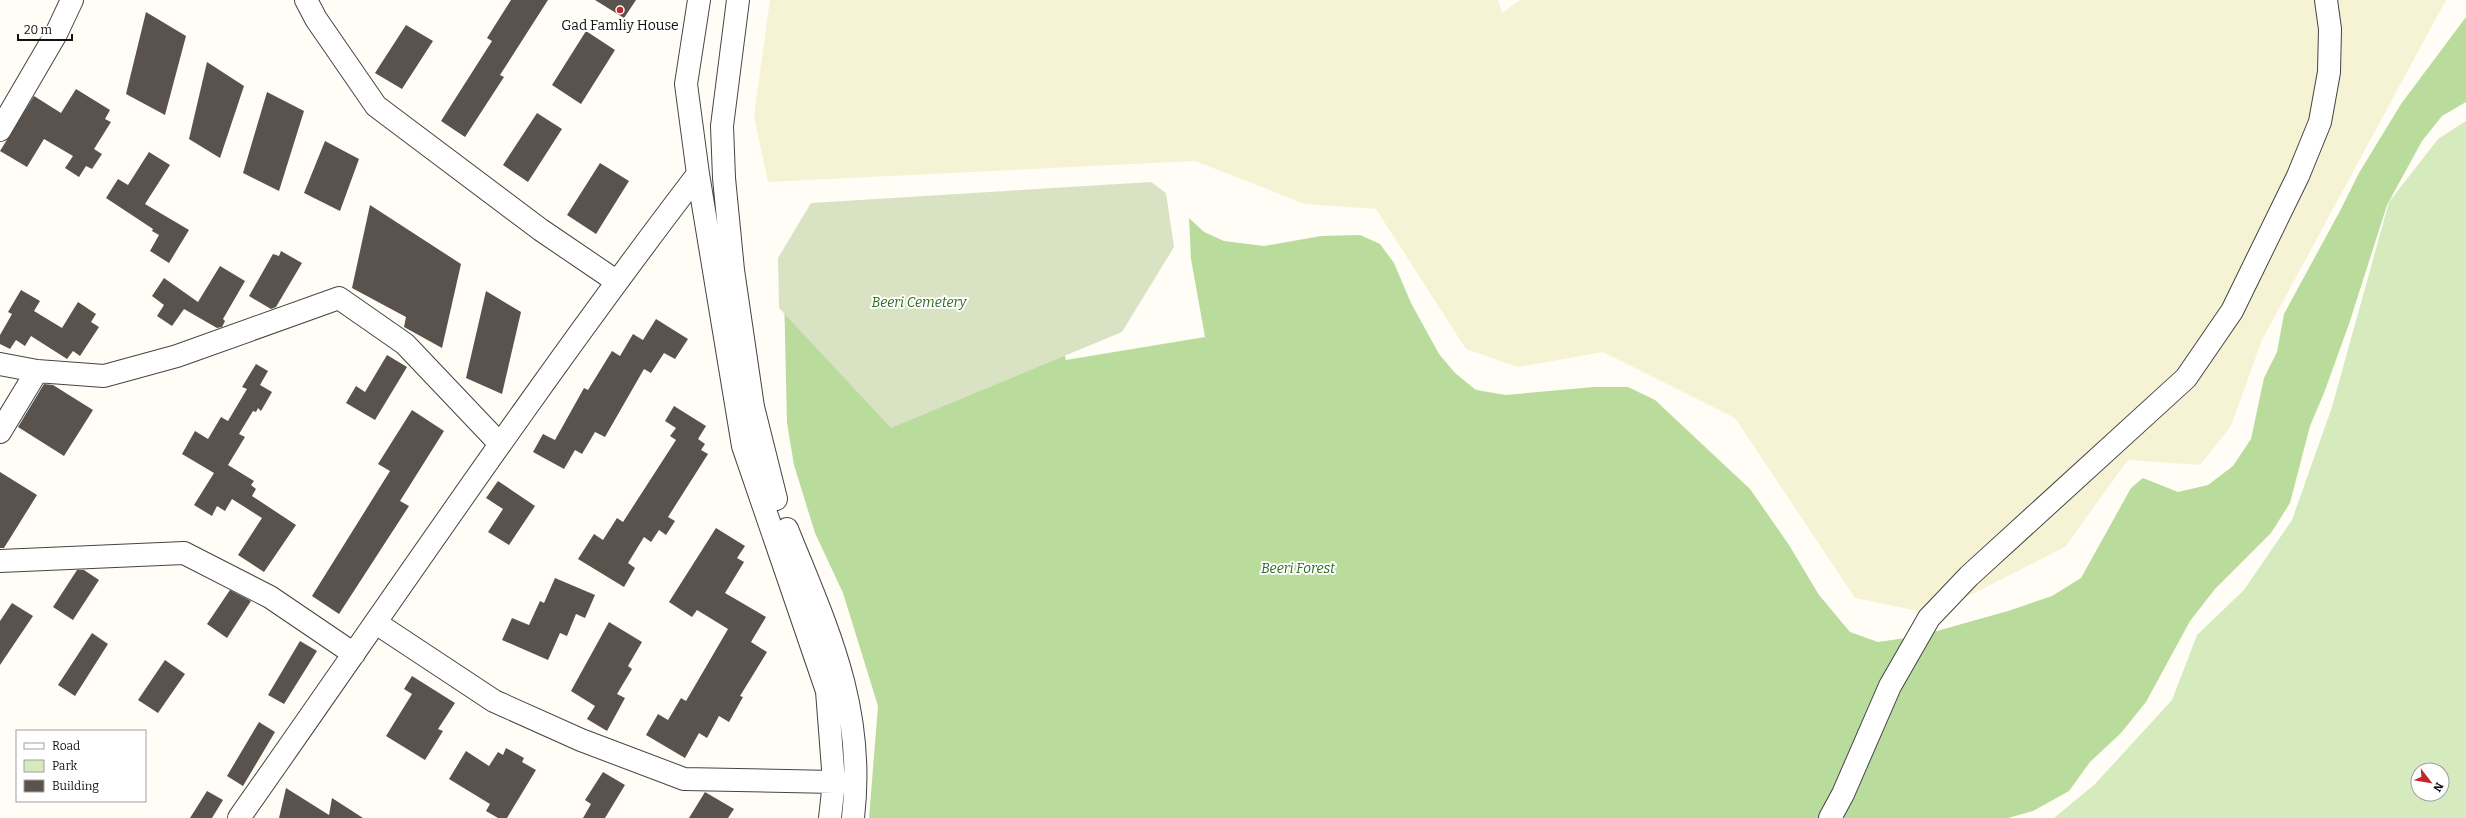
<svg xmlns="http://www.w3.org/2000/svg" width="2466" height="818" font-family="Bitter,serif">
  <style>
    .farmland { fill: #f6f3d4 }
    .green { fill: #d5ebbd; fill-rule: evenodd }
    .forest { fill: #b9dc9c }
    .cemetery { fill: #d9e3c4 }
    .building { fill: #5a524d }
    .lines { fill: none; stroke-linecap: round; stroke-linejoin: round }
    .minor-casing { stroke: #444; stroke-width: 24 }
    .minor { stroke: #fff; stroke-width: 22 }
    .poi-dot { fill: #c4262e; stroke: #fff; stroke-width: 1.5 }
    .labels { text-anchor: middle; dominant-baseline: central; stroke-width: 4; stroke-linejoin: round; paint-order: stroke }
    .poi-label { font-size: 14px; fill: #111; stroke: #fff }
    .park-label { font-size: 14px; font-style: italic; fill: #2f6b1f; stroke: #fff }
  </style>
  <rect width="100%" height="100%" fill="#fffdf5"/>
  <!-- farmland -->
  <path class="farmland" d="M 770,0 L 1498,0 L 1502,13 L 1520,0 L 2446,0 L 2262,340 L 2231,426 L 2200,465 L 2128,460 L 2065,547 L 1933,614 L 1855,598 L 1735,418 L 1603,352 L 1518,367 L 1466,349 L 1376,209 L 1305,204 L 1195,161 L 768,182 L 754,116 Z"/>
  <!-- green -->
  <path class="green" d="M 2466,121 L 2466,818 L 2054,818 L 2095,784 L 2172,700 L 2197,635 L 2244,590 L 2292,520 L 2332,407 L 2389,202 L 2438,139 ZM 2418,770 L 2442,770 L 2442,794 L 2418,794 Z"/>
  <!-- forest -->
  <path class="forest" d="M 2466,17 L 2466,102 L 2442,116 L 2422,141 L 2387,205 L 2349,324 L 2324,393 L 2310,426 L 2290,503 L 2271,533 L 2215,589 L 2190,621 L 2146,702 L 2121,733 L 2090,762 L 2069,791 L 2033,811 L 2008,818 L 869,818 L 878,706 L 843,593 L 815,533 L 794,465 L 787,423 L 784,292 L 1063,348 L 1066,360 L 1205,337 L 1191,259 L 1189,218 L 1204,232 L 1224,241 L 1264,246 L 1321,236 L 1360,235 L 1380,244 L 1394,263 L 1411,303 L 1439,354 L 1455,373 L 1476,390 L 1506,395 L 1594,387 L 1628,387 L 1655,400 L 1750,489 L 1789,545 L 1819,595 L 1850,632 L 1878,642 L 1919,636 L 2008,611 L 2052,596 L 2081,578 L 2131,488 L 2143,478 L 2178,492 L 2208,485 L 2233,466 L 2251,439 L 2264,378 L 2277,352 L 2284,314 L 2341,209 L 2359,173 L 2401,104 Z"/>
  <!-- cemetery -->
  <path class="cemetery" d="M 1151,182 L 1166,193 L 1174,247 L 1122,332 L 891,428 L 779,308 L 778,258 L 811,203 Z"/>
  <!-- building -->
  <path class="building" d="M 511,0 L 548,0 L 500,75 L 504,77 L 465,137 L 441,121 L 492,41 L 487,38 Z
    M 595,0 L 636,0 L 624,18 Z
    M 146,12 L 186,36 L 165,115 L 126,94 Z
    M 406,25 L 433,41 L 402,89 L 375,73 Z
    M 586,31 L 615,50 L 581,104 L 552,85 Z
    M 207,62 L 244,86 L 220,158 L 189,139 Z
    M 76,89 L 110,110 L 105,119 L 111,122 L 94,149 L 102,154 L 92,169 L 86,166 L 79,177 L 65,168 L 73,156 L 44,139 L 27,167 L 0,151 L 34,96 L 61,113 Z
    M 267,92 L 304,111 L 279,191 L 243,173 Z
    M 537,113 L 562,129 L 528,182 L 503,165 Z
    M 325,141 L 359,159 L 340,211 L 304,193 Z
    M 149,152 L 170,165 L 145,204 L 189,230 L 169,263 L 150,251 L 159,235 L 152,231 L 153,229 L 106,198 L 118,179 L 128,185 Z
    M 600,163 L 629,181 L 596,234 L 567,215 Z
    M 370,205 L 461,264 L 442,348 L 404,327 L 406,317 L 352,288 Z
    M 281,251 L 302,263 L 276,307 L 271,309 L 249,296 L 273,254 L 279,256 Z
    M 220,266 L 245,281 L 223,319 L 225,321 L 222,327 L 217,328 L 184,309 L 172,326 L 157,316 L 164,305 L 152,296 L 164,278 L 198,302 Z
    M 21,290 L 40,301 L 34,311 L 62,328 L 78,302 L 96,314 L 91,322 L 99,327 L 80,356 L 73,351 L 67,359 L 31,336 L 25,346 L 16,340 L 10,349 L 0,344 L 0,335 L 12,314 L 8,312 Z
    M 486,291 L 521,312 L 502,394 L 466,378 Z
    M 656,319 L 688,339 L 675,359 L 664,353 L 651,373 L 644,369 L 605,437 L 595,432 L 582,454 L 575,450 L 564,469 L 533,452 L 543,434 L 555,440 L 584,388 L 588,390 L 612,351 L 620,356 L 633,334 L 643,340 Z
    M 387,355 L 407,367 L 375,420 L 346,403 L 356,386 L 365,392 Z
    M 256,364 L 268,371 L 260,385 L 272,392 L 261,411 L 258,408 L 256,412 L 253,411 L 239,434 L 245,437 L 228,465 L 254,481 L 251,485 L 256,489 L 252,496 L 296,525 L 264,572 L 238,555 L 262,518 L 232,499 L 225,511 L 217,506 L 212,516 L 194,505 L 214,473 L 182,454 L 195,431 L 208,439 L 221,417 L 228,421 L 247,389 L 242,387 Z
    M 44,384 L 53,385 L 93,410 L 64,456 L 18,427 Z
    M 674,406 L 706,426 L 698,439 L 705,444 L 701,450 L 708,454 L 668,517 L 675,521 L 666,535 L 659,530 L 651,542 L 644,537 L 628,563 L 635,568 L 624,587 L 578,559 L 594,534 L 603,540 L 617,518 L 623,522 L 676,440 L 670,436 L 676,428 L 665,421 Z
    M 412,410 L 444,431 L 400,501 L 409,506 L 339,614 L 312,596 L 390,471 L 378,464 Z
    M 0,472 L 37,495 L 4,548 L 0,548 Z
    M 498,481 L 535,506 L 509,545 L 488,532 L 503,509 L 486,498 Z
    M 716,528 L 745,546 L 737,558 L 744,562 L 725,593 L 766,617 L 751,642 L 767,652 L 740,696 L 743,697 L 729,722 L 719,716 L 707,738 L 699,733 L 685,758 L 646,735 L 658,714 L 668,720 L 681,698 L 686,701 L 728,629 L 697,610 L 692,617 L 669,602 Z
    M 77,570 L 84,570 L 99,580 L 73,620 L 53,607 Z
    M 555,578 L 595,595 L 585,618 L 576,614 L 567,636 L 560,633 L 548,660 L 502,640 L 512,618 L 529,625 L 540,601 L 544,603 Z
    M 230,590 L 251,601 L 227,638 L 207,624 Z
    M 12,603 L 33,616 L 0,665 L 0,621 Z
    M 609,622 L 642,642 L 628,666 L 632,669 L 617,694 L 625,698 L 607,731 L 587,719 L 595,706 L 571,691 Z
    M 92,633 L 108,644 L 75,696 L 58,685 Z
    M 300,641 L 317,651 L 284,704 L 268,695 Z
    M 165,660 L 185,674 L 158,713 L 138,700 Z
    M 412,676 L 455,703 L 438,729 L 443,731 L 425,760 L 386,736 L 412,694 L 404,689 Z
    M 259,722 L 275,732 L 243,786 L 227,776 Z
    M 506,748 L 524,758 L 522,762 L 536,770 L 507,818 L 498,818 L 486,811 L 490,804 L 449,779 L 466,751 L 489,766 L 498,752 L 503,755 Z
    M 603,772 L 625,785 L 605,818 L 583,818 L 591,804 L 585,800 Z
    M 286,788 L 329,815 L 332,798 L 363,818 L 279,818 Z
    M 207,791 L 223,800 L 212,818 L 190,818 Z
    M 705,792 L 734,809 L 728,818 L 689,818 Z"/>
  <g class="lines">
    <defs>
      <path id="minor" d="M 306,0 L 316,19 L 376,106 L 541,230 L 616,281
        M 699,0 L 686,84 L 698,174 L 743,446 L 827,691 L 834,782 L 830,818
        M 738,0 L 722,126 L 724,178 L 733,270 L 753,407 L 776,499
        M 0,130 L 56,34 L 72,0
        M 0,364 L 37,371 L 104,376 L 177,356 L 339,298 L 405,344 L 500,444
        M 0,432 L 37,371
        M 787,529 C 827,628 866,708 853,818
        M 0,561 L 184,553 L 270,597 L 354,654
        M 376,623 L 494,701 L 581,740 L 684,779 L 834,782
        M 239,818 C 391,602 538,383 698,174
        M 1830,818 L 1843,794 L 1890,686 L 1929,618 L 1969,576 L 2186,378 L 2232,311 L 2298,176 L 2320,122 L 2329,72 L 2330,29 L 2326,0"/>
    </defs>
    <!-- minor casing -->
    <use href="#minor" class="minor-casing"/>
    <!-- minor -->
    <use href="#minor" class="minor"/>
  </g>
  <!-- markers -->
  <circle class="poi-dot" cx="620" cy="10" r="4"/>
  <g class="labels">
    <!-- poi labels -->
    <g class="poi-label">
      <text x="620" y="25">Gad Famliy House</text>
    </g>
    <!-- park labels -->
    <g class="park-label">
      <text x="919" y="302">Beeri Cemetery</text>
      <text x="1298" y="568">Beeri Forest</text>
    </g>
  </g>
  <!-- legend -->
  <rect x="16" y="730" width="130" height="72" fill="#ffffff" stroke="#a0a0a0"/>
  <rect x="24" y="743" width="20" height="6" fill="#ffffff" stroke="#a0a0a0"/>
  <text x="52" y="750" font-size="12" fill="#111111">Road</text>
  <rect x="24" y="760" width="20" height="12" fill="#d5ebbd" stroke="#a0a0a0"/>
  <text x="52" y="770" font-size="12" fill="#111111">Park</text>
  <rect x="24" y="780" width="20" height="12" fill="#5a524d" stroke="#a0a0a0"/>
  <text x="52" y="790" font-size="12" fill="#111111">Building</text>
  <!-- north arrow -->
  <g transform="translate(2430 782) rotate(121)"><circle r="19" fill="#ffffff" stroke="#a0a0a0"/>
  <path d="M0-3L7 15L0 10L-7 15Z" fill="#c4262e"/>
  <text y="-6" font-size="11" font-weight="bold" text-anchor="middle" fill="#111111">N</text>
  </g>
  <!-- scale -->
  <path d="M18 34v6h54v-6" fill="none" stroke="#111111" stroke-width="2"/>
  <text x="24" y="34" font-size="12" fill="#111111" stroke="#ffffff" stroke-width="3" paint-order="stroke">20 m</text>
</svg>
